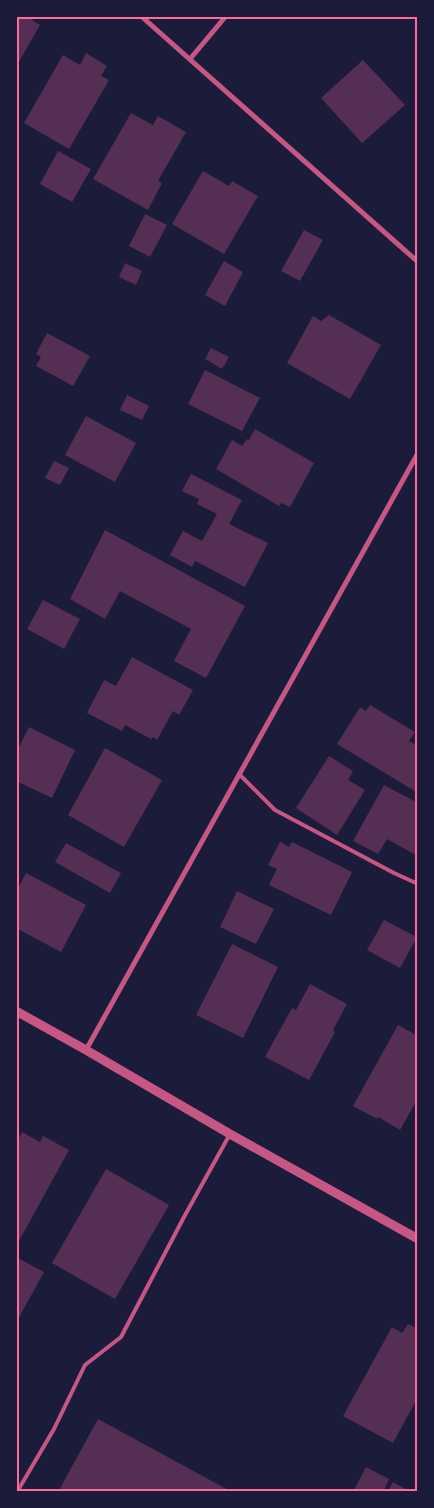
<svg xmlns="http://www.w3.org/2000/svg" width="434" height="1508" font-family="'Crimson Pro',serif">
  <style>
    .building { fill: #542f53 }
    .lines { fill: none; stroke-linecap: round; stroke-linejoin: round }
    .service { stroke: #c65784; stroke-width: 4 }
    .minor { stroke: #c65784; stroke-width: 5 }
    .tertiary { stroke: #c65784; stroke-width: 9 }
    .neatline { fill: none; stroke: #ff6b9d; stroke-width: 2 }
  </style>
  <rect width="100%" height="100%" fill="#1b1b3a"/>
  <!-- building -->
  <path class="building" d="M 16,16 L 34,16 L 32,20 L 40,25 L 16,67 Z
    M 86,53 L 107,66 L 101,76 L 109,80 L 69,149 L 24,123 L 63,55 L 80,65 Z
    M 363,60 L 405,105 L 362,143 L 321,98 Z
    M 131,113 L 153,125 L 158,116 L 186,132 L 158,181 L 162,183 L 148,210 L 93,179 Z
    M 58,151 L 91,169 L 72,202 L 40,184 Z
    M 203,171 L 229,186 L 232,181 L 258,196 L 224,254 L 172,224 Z
    M 145,214 L 167,225 L 150,257 L 129,246 Z
    M 304,230 L 323,240 L 300,281 L 281,271 Z
    M 224,261 L 243,272 L 225,306 L 205,295 Z
    M 125,263 L 142,271 L 136,285 L 119,277 Z
    M 329,315 L 381,345 L 350,399 L 287,363 L 313,316 L 321,321 Z
    M 47,333 L 90,356 L 73,386 L 36,366 L 41,357 L 36,354 Z
    M 211,348 L 229,357 L 222,369 L 205,359 Z
    M 205,370 L 260,398 L 242,431 L 188,404 Z
    M 127,395 L 149,406 L 142,420 L 120,410 Z
    M 86,416 L 136,443 L 115,482 L 65,455 Z
    M 255,429 L 314,463 L 290,507 L 281,503 L 279,506 L 216,469 L 232,440 L 242,446 L 247,439 L 249,440 Z
    M 54,461 L 69,468 L 60,485 L 45,478 Z
    M 191,474 L 242,500 L 229,524 L 268,543 L 245,587 L 195,561 L 192,567 L 170,555 L 183,531 L 202,541 L 217,514 L 197,504 L 199,499 L 182,491 Z
    M 105,530 L 245,606 L 206,678 L 174,661 L 191,629 L 120,591 L 105,619 L 70,599 Z
    M 43,600 L 80,619 L 64,649 L 27,629 Z
    M 132,657 L 193,690 L 179,715 L 173,711 L 157,740 L 153,737 L 151,739 L 125,725 L 122,731 L 87,713 L 104,680 L 116,686 Z
    M 370,705 L 415,732 L 409,741 L 418,746 L 418,793 L 337,744 L 360,707 L 366,711 Z
    M 29,727 L 75,750 L 52,798 L 16,781 L 16,747 L 18,749 Z
    M 105,748 L 162,780 L 124,847 L 68,815 Z
    M 329,756 L 353,771 L 348,780 L 365,790 L 337,835 L 296,808 Z
    M 384,785 L 418,803 L 418,853 L 416,855 L 387,839 L 378,854 L 353,841 Z
    M 280,842 L 289,847 L 292,842 L 352,872 L 331,915 L 269,885 L 277,869 L 268,865 Z
    M 66,843 L 121,873 L 110,893 L 55,862 Z
    M 26,873 L 86,905 L 61,952 L 16,928 L 16,892 Z
    M 237,891 L 274,909 L 256,944 L 220,927 Z
    M 384,920 L 417,937 L 400,968 L 367,950 Z
    M 232,944 L 278,967 L 243,1038 L 196,1015 Z
    M 310,984 L 347,1004 L 333,1030 L 335,1032 L 309,1080 L 265,1057 L 292,1008 L 296,1010 Z
    M 398,1025 L 418,1036 L 418,1098 L 400,1130 L 378,1117 L 377,1119 L 353,1106 Z
    M 22,1132 L 40,1142 L 43,1136 L 69,1150 L 19,1241 L 16,1240 L 16,1144 Z
    M 106,1169 L 169,1205 L 115,1299 L 52,1263 Z
    M 16,1257 L 44,1272 L 16,1323 Z
    M 408,1324 L 418,1329 L 418,1397 L 393,1443 L 343,1416 L 392,1327 L 402,1333 Z
    M 98,1419 L 232,1492 L 58,1492 Z
    M 366,1467 L 389,1479 L 383,1492 L 353,1492 Z
    M 393,1482 L 411,1492 L 388,1492 Z"/>
  <g class="lines">
    <!-- service -->
    <path class="service" d="M 239,774 L 275,810 L 394,873 L 418,884
      M 17,1492 L 54,1429 L 85,1365 L 121,1337 L 184,1217 L 230,1134"/>
    <!-- minor -->
    <path class="minor" d="M 141,16 L 418,262
      M 190,59 L 226,16
      M 86,1050 L 418,453"/>
    <!-- tertiary -->
    <path class="tertiary" d="M 16,1011 L 86,1050 L 230,1134 L 418,1239"/>
  </g>
  <!-- border -->
  <rect width="434" height="1508" fill="none" stroke="#1b1b3a" stroke-width="35"/>
  <rect x="18" y="18" width="398" height="1472" class="neatline"/>
</svg>
